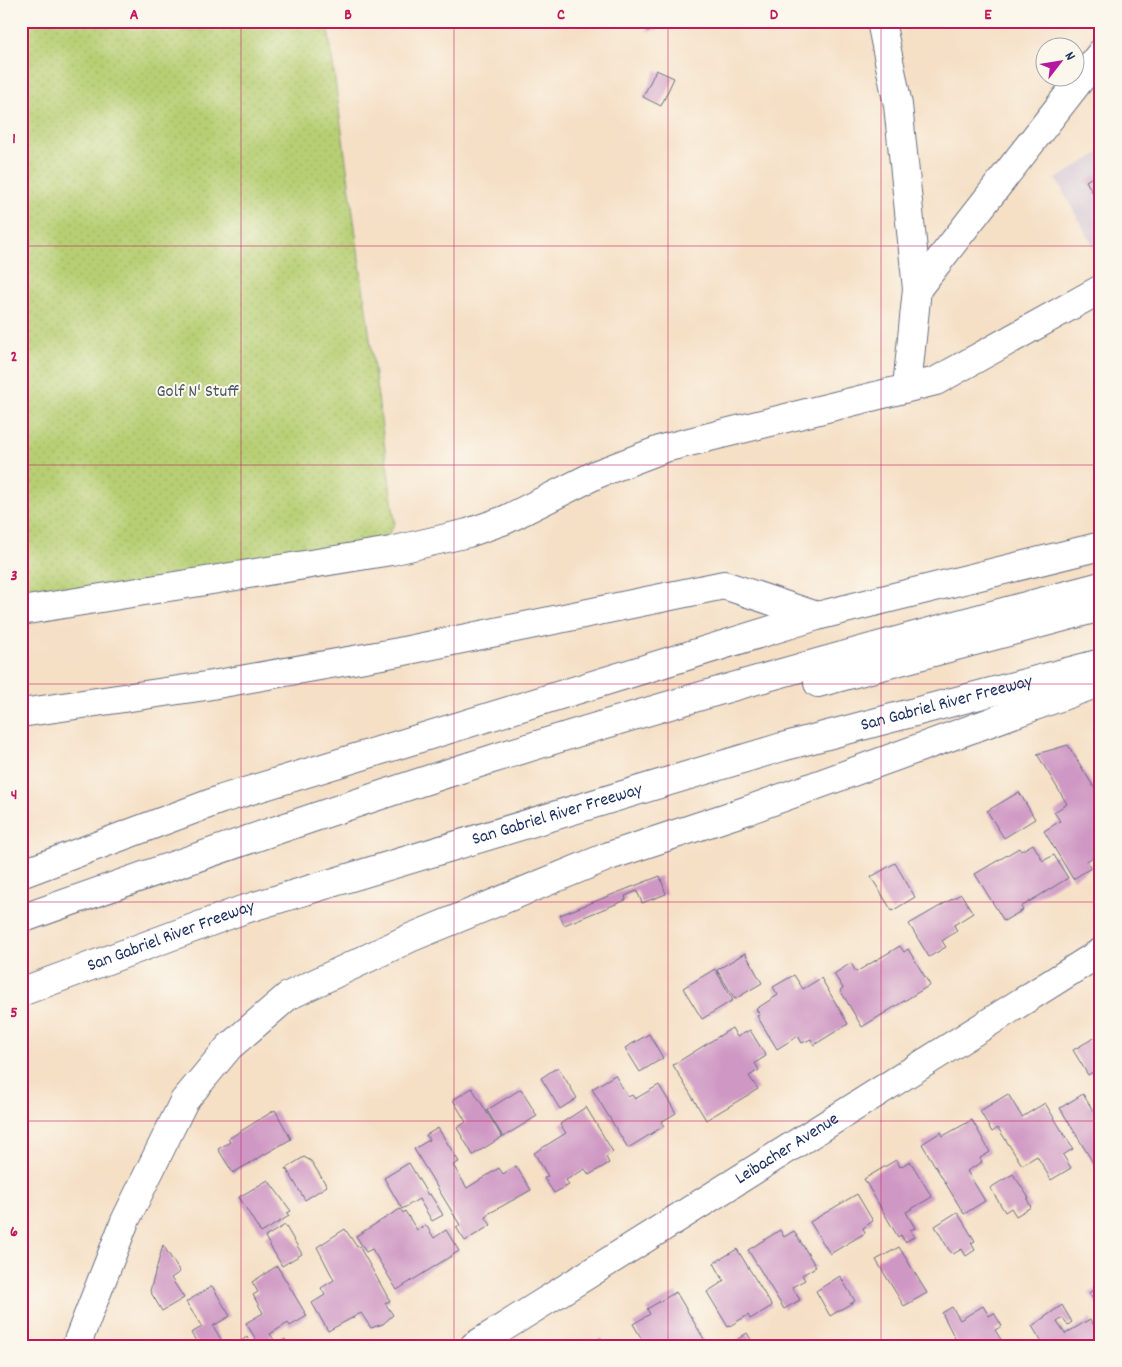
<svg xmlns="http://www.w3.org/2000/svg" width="1122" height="1367" font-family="Dekko,sans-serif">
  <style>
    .industrial { fill: #cdbed2 }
    .park { fill: url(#park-dots); stroke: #697f68 }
    .building { fill: #cf98c4 }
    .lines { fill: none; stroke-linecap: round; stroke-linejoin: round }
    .minor-casing { stroke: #676d82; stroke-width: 30 }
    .highway-casing { stroke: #676d82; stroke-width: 30 }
    .minor { stroke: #fff; stroke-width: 28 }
    .highway { stroke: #fff; stroke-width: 28 }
    .grid { fill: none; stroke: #c2185b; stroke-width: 1; stroke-opacity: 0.55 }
    .labels { text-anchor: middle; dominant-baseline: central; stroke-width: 4; stroke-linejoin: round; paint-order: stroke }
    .park-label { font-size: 18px; fill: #425763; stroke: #fbf7ec }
    .street-label { font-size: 18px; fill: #1b2f5e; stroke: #fbf7ec }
    .neatline { fill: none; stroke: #c2185b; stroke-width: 2 }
    .grid-label { font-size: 16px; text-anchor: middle; font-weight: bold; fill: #c2185b }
  </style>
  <defs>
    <pattern id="park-dots" width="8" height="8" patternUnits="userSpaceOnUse" patternTransform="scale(1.25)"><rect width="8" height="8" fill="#b7cf73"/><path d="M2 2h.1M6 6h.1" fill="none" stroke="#9db266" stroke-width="1.8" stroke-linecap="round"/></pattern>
  </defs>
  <rect width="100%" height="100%" fill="#fbf7ec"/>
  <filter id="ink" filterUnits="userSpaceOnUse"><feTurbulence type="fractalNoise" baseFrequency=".02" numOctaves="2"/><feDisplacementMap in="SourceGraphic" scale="10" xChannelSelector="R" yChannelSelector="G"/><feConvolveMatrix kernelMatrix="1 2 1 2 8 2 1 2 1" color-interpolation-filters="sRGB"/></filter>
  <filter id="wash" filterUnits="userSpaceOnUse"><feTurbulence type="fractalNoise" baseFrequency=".0096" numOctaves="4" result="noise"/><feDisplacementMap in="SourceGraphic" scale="20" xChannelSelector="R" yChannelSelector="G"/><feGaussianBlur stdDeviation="1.12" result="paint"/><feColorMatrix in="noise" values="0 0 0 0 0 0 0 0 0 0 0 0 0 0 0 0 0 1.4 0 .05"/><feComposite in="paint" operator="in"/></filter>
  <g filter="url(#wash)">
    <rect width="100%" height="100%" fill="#f5dfc5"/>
    <!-- industrial -->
    <path class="industrial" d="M 1101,152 L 1101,260 L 1056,179 Z"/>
    <!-- park -->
    <path class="park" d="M 21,21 L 327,21 L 395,523 L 385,539 L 21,606 Z"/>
    <g id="blocks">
      <!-- building -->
      <path class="building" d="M 646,21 L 684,21 L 685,26 L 647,31 Z
        M 656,70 L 674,78 L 661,106 L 643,97 Z
        M 1101,172 L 1101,206 L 1086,181 Z
        M 1068,745 L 1101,799 L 1101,852 L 1087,861 L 1091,868 L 1073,879 L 1044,831 L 1060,821 L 1054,812 L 1067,804 L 1037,754 Z
        M 1019,792 L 1035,819 L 1004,838 L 987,811 Z
        M 1033,844 L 1043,861 L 1054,855 L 1068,878 L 1021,907 L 1023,910 L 1004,921 L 975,874 L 1019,848 L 1021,851 Z
        M 895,863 L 915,897 L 892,911 L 871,877 Z
        M 660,876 L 666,894 L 642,903 L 637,891 L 625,896 L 626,900 L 564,925 L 560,915 Z
        M 961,894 L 973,913 L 954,925 L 957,931 L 942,941 L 946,947 L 929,957 L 909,924 Z
        M 900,946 L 904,952 L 908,949 L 930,985 L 862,1027 L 840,990 L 843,988 L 834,974 L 851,963 L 856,972 Z
        M 745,953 L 762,983 L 735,999 L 717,970 Z
        M 715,969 L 733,1000 L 702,1019 L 683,988 Z
        M 794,975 L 803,989 L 821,978 L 848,1024 L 814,1045 L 811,1039 L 802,1043 L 798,1036 L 777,1049 L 757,1016 L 760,1015 L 756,1009 L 778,995 L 773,987 Z
        M 732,1028 L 737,1037 L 750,1030 L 766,1056 L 755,1063 L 759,1070 L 749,1076 L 758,1089 L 706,1120 L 673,1065 Z
        M 649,1034 L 663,1058 L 640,1072 L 625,1048 Z
        M 1101,1034 L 1101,1067 L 1088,1075 L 1073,1050 Z
        M 558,1067 L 577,1098 L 560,1109 L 541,1078 Z
        M 615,1075 L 628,1097 L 632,1095 L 635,1099 L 659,1085 L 676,1113 L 661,1122 L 664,1126 L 628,1148 L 592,1089 Z
        M 472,1088 L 502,1137 L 473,1155 L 457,1128 L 466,1122 L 453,1100 Z
        M 521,1089 L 537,1116 L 503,1137 L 487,1110 Z
        M 1008,1094 L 1022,1117 L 1045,1103 L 1073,1149 L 1063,1155 L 1071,1168 L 1051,1180 L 1037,1156 L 1022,1165 L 998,1128 L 992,1132 L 980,1111 Z
        M 1083,1094 L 1101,1124 L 1101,1176 L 1060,1108 Z
        M 586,1107 L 613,1152 L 606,1157 L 609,1163 L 589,1175 L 585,1169 L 566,1180 L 569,1185 L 554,1193 L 544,1178 L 548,1176 L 534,1153 L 566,1133 L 560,1124 Z
        M 275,1110 L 291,1139 L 233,1173 L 218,1149 L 230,1142 L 228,1139 Z
        M 972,1120 L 990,1152 L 980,1158 L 982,1162 L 967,1171 L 985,1201 L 964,1214 L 922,1144 L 941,1132 L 943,1136 Z
        M 438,1128 L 459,1162 L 453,1165 L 467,1188 L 499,1168 L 503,1174 L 516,1166 L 531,1190 L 488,1214 L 486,1218 L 491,1225 L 465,1241 L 456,1227 L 460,1225 L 414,1149 L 429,1140 L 426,1135 Z
        M 304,1157 L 311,1161 L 327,1186 L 305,1200 L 286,1168 Z
        M 896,1160 L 900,1167 L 910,1161 L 932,1197 L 906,1212 L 915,1228 L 910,1230 L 914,1237 L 905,1242 L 901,1235 L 898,1237 L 864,1179 Z
        M 409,1163 L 428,1195 L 430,1194 L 443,1215 L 432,1221 L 419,1199 L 402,1209 L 384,1178 Z
        M 1013,1174 L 1029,1198 L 1027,1199 L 1031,1207 L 1016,1216 L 1011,1208 L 1005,1212 L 990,1188 Z
        M 268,1180 L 291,1211 L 287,1213 L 289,1216 L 261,1233 L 239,1197 Z
        M 857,1194 L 873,1221 L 863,1228 L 865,1233 L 830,1254 L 810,1222 Z
        M 400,1209 L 403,1213 L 405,1211 L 417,1230 L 426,1225 L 434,1238 L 446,1230 L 459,1251 L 397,1290 L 372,1249 L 366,1252 L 356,1236 Z
        M 957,1212 L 975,1241 L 971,1243 L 975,1250 L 966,1256 L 962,1249 L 953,1254 L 949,1250 L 935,1226 Z
        M 285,1225 L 302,1254 L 282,1266 L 265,1237 Z
        M 345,1229 L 357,1247 L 359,1246 L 390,1301 L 385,1303 L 393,1315 L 383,1324 L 371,1328 L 361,1313 L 328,1331 L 312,1303 L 325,1295 L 321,1288 L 334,1280 L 317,1247 Z
        M 780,1230 L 784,1237 L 794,1231 L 816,1267 L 802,1275 L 805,1280 L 792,1287 L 800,1300 L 784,1309 L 748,1250 Z
        M 163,1245 L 180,1272 L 171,1278 L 184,1298 L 162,1311 L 150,1291 Z
        M 899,1247 L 927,1293 L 904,1306 L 876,1260 Z
        M 737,1249 L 772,1306 L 750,1319 L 748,1315 L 728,1327 L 707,1292 L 724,1281 L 714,1263 Z
        M 277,1266 L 307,1316 L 290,1326 L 288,1323 L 270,1334 L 277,1344 L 285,1339 L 289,1346 L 260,1346 L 246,1323 L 263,1313 L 253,1295 L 258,1292 L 252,1282 Z
        M 840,1276 L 855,1301 L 830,1316 L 816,1291 Z
        M 212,1286 L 230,1316 L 213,1326 L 225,1346 L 199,1346 L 191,1333 L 202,1327 L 186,1302 Z
        M 1101,1286 L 1101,1308 L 1098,1307 L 1089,1293 Z
        M 676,1292 L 707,1344 L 646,1346 L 633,1324 L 650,1314 L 647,1309 Z
        M 1062,1305 L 1072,1322 L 1068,1325 L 1063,1318 L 1057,1322 L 1065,1334 L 1090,1319 L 1101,1338 L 1101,1346 L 1044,1346 L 1032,1326 Z
        M 983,1306 L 989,1316 L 994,1313 L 1002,1326 L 995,1330 L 1005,1346 L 959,1346 L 942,1313 L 952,1307 L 960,1320 Z
        M 747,1333 L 755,1346 L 728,1346 Z
        M 247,1337 L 252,1346 L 233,1346 Z
        M 601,1338 L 606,1346 L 589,1346 Z"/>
    </g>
  </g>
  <g filter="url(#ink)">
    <use href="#blocks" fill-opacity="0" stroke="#676d82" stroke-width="1"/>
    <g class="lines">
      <defs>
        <g id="minor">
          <path d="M 881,21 L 898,105 L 917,289 L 907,387"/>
          <path d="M 917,289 L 1101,53"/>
          <path d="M 21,611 L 391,551 L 468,533 L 505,520 L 597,474 L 665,448 L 936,381 L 1101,289"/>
          <path id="s1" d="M 474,1346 L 1101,952"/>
        </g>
        <g id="highway">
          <path d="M 818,683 L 1101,607"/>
          <path d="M 21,713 L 206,686 L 399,652 L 724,585 L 817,616"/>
          <path d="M 21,874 L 222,799 L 817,616 L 1101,546"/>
          <path d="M 21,919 C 176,864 332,810 489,760 C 691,696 896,640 1101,586"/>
          <path id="s2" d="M 21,992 L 242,910 L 782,747 L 1101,663"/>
          <path d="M 76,1346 L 125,1221 L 184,1101 L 229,1047 L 288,996 L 410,938 L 609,856 L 748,810 L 1101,682"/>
        </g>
      </defs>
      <!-- minor casing -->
      <use href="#minor" class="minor-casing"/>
      <!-- highway casing -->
      <use href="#highway" class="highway-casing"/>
      <!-- minor -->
      <use href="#minor" class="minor"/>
      <!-- highway -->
      <use href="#highway" class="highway"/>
    </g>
  </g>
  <!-- grid -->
  <path class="grid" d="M 241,21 L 241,1346M 454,21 L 454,1346M 668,21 L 668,1346M 881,21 L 881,1346M 21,246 L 1101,246M 21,465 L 1101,465M 21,684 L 1101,684M 21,902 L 1101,902M 21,1121 L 1101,1121"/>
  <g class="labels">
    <!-- park labels -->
    <g class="park-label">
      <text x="198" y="392">Golf N' Stuff</text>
    </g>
    <!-- street labels -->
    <g class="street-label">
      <text stroke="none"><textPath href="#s2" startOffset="970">San Gabriel River Freeway</textPath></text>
      <text stroke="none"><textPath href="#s2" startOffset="565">San Gabriel River Freeway</textPath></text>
      <text stroke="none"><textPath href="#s2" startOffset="160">San Gabriel River Freeway</textPath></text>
      <text stroke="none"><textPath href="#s1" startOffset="370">Leibacher Avenue</textPath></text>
    </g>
  </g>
  <!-- margin -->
  <rect width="1122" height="1367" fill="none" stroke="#fbf7ec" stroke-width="55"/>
  <!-- north arrow -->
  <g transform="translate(1060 62) rotate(59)"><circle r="24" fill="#fbf7ec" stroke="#a1a7b3"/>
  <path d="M0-4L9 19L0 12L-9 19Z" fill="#b5179e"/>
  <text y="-8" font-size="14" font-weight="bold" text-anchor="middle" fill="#1b2f5e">N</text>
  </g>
  <rect x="28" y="28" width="1066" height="1312" class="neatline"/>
  <g class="grid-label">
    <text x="134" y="19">A</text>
    <text x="348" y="19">B</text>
    <text x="561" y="19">C</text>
    <text x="774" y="19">D</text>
    <text x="988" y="19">E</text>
    <text x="14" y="143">1</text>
    <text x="14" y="361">2</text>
    <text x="14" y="580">3</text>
    <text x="14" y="799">4</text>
    <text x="14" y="1017">5</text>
    <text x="14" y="1236">6</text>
  </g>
</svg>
